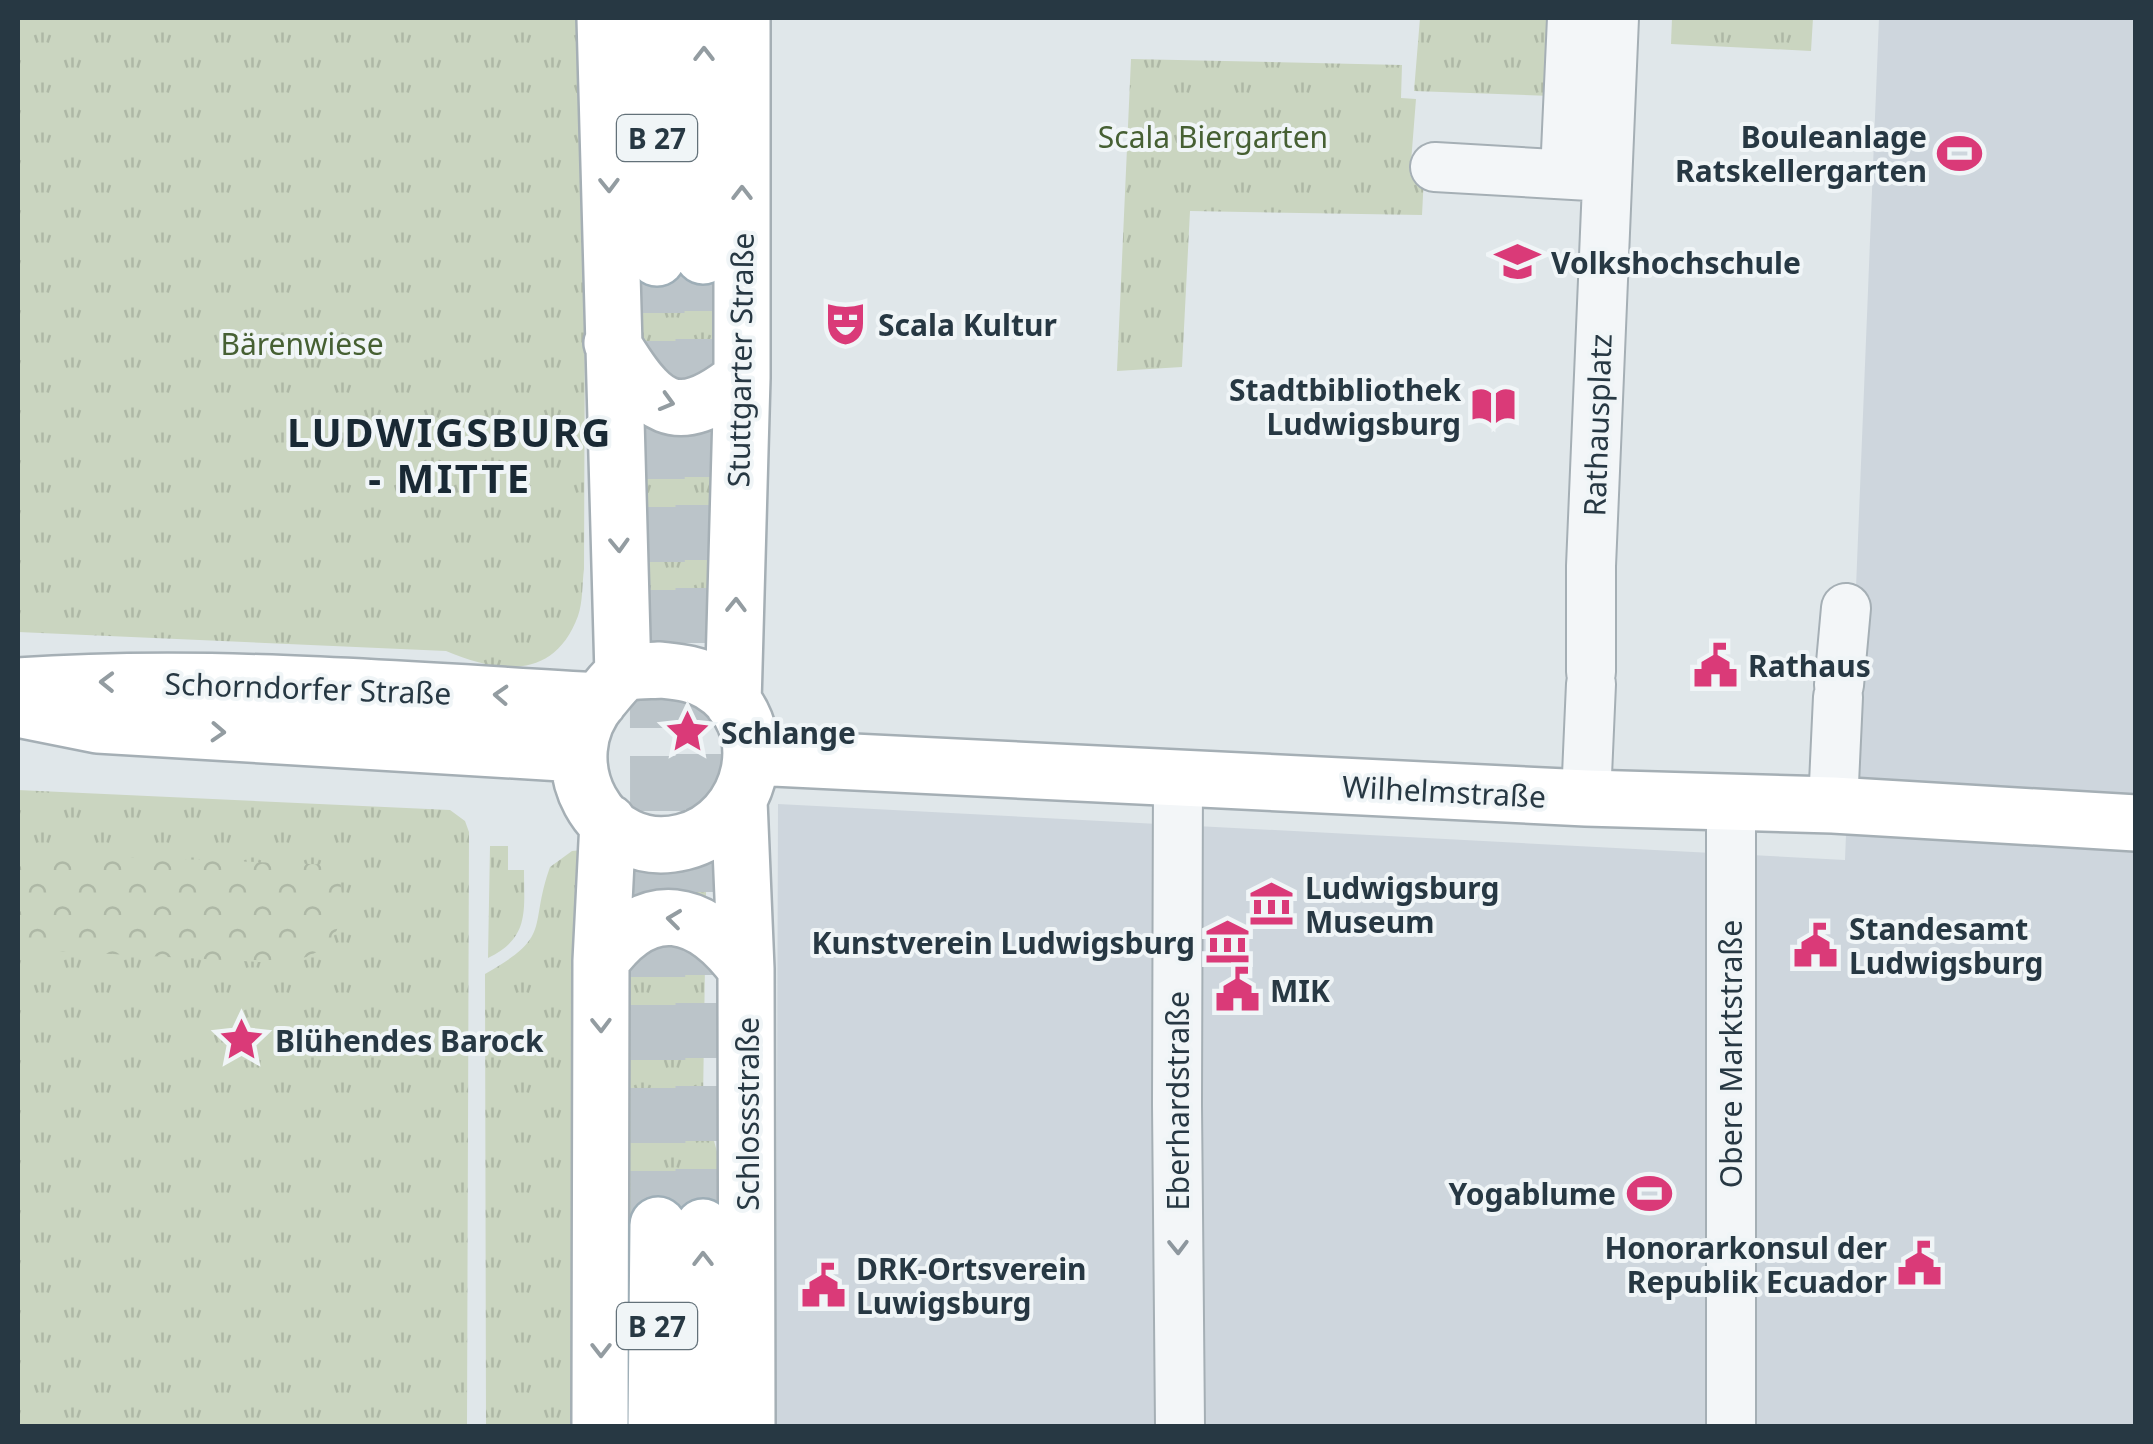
<svg xmlns="http://www.w3.org/2000/svg" width="2153" height="1444" font-family="'Noto Sans',sans-serif">
  <style>
    .built { fill: #ced6dd }
    .grass { fill: url(#grass-tufts) }
    .forest { fill: url(#forest-crowns) }
    .lines { fill: none; stroke-linecap: round; stroke-linejoin: round }
    .primary-tunnel { stroke: #bbc4c9; stroke-width: 55; stroke-dasharray: 55 28; stroke-linecap: butt }
    .street-casing { stroke: #a5afb5; stroke-width: 52 }
    .secondary-casing { stroke: #a5afb5; stroke-width: 60 }
    .primary-casing { stroke: #9eaeb7; stroke-width: 60 }
    .street { stroke: #f3f6f8; stroke-width: 48 }
    .secondary { stroke: #fff; stroke-width: 55 }
    .primary { stroke: #fff; stroke-width: 55 }
    .oneway { stroke: #939ca1 }
    .oneway2 { stroke: #8d979e }
    .labels { text-anchor: middle; dominant-baseline: central; stroke-width: 8; stroke-linejoin: round; paint-order: stroke }
    .shield { fill: #f0f5f7; stroke: #637179; stroke-width: 2.5 }
    .shield-label { font-size: 28px; font-weight: bold; fill: #273843 }
    .park-label { font-size: 30px; fill: #466033; stroke: #f0f5f7 }
    .poi-label { font-size: 30px; font-weight: bold; fill: #273843; stroke: #f0f5f7; text-anchor: start }
    .street-label { font-size: 30px; fill: #273843; stroke: #f0f5f7 }
    .district-label { font-size: 40px; font-weight: bold; letter-spacing: 2.5px; fill: #192934; stroke: #f0f5f7 }
  </style>
  <defs>
    <pattern id="grass-tufts" width="24" height="20" patternUnits="userSpaceOnUse" patternTransform="scale(2.5)"><rect width="24" height="20" fill="#cad5c0"/><path d="M3 7l-1-3M5 7V3M7 7l1-3M15 17l-1-3M17 17v-4M19 17l1-3" fill="none" stroke="#aeb8a6"/></pattern>
    <pattern id="forest-crowns" width="20" height="18" patternUnits="userSpaceOnUse" patternTransform="scale(2.5)"><rect width="20" height="18" fill="#cad5c0"/><path d="M2 6a3 3 0 1 1 6 0M12 15a3 3 0 1 1 6 0" fill="none" stroke="#aeb8a6"/></pattern>
  </defs>
  <rect width="100%" height="100%" fill="#e0e7ea"/>
  <!-- built -->
  <path class="built" d="M 1879,18 L 2135,18 L 2135,1426 L 776,1426 L 778,804 L 1845,860 Z"/>
  <!-- grass -->
  <path class="grass" d="M 18,18 L 586,18 L 584,569 C 582,584 583,602 578,616 C 554,681 498,673 446,651 L 18,632 Z
    M 1420,18 L 1554,18 L 1551,96 L 1414,91 Z
    M 1672,18 L 1813,18 L 1811,51 L 1671,44 Z
    M 1131,59 L 1402,65 L 1401,98 L 1416,99 L 1410,175 L 1424,176 L 1422,215 L 1190,211 L 1182,367 L 1117,371 Z
    M 626,259 L 721,259 L 720,362 L 693,388 L 646,366 Z
    M 647,420 L 724,420 L 708,598 L 645,596 Z
    M 18,790 L 450,810 L 465,821 L 469,832 L 467,1426 L 18,1426 Z
    M 490,846 L 508,846 L 508,870 L 524,870 C 524,911 530,938 488,958 Z
    M 583,850 L 581,1426 L 486,1426 L 485,974 C 554,935 528,929 550,867 L 572,851 Z
    M 639,851 L 702,858 L 706,878 L 706,912 L 631,908 L 626,889 Z
    M 648,934 L 701,953 L 705,965 L 703,1102 L 725,1180 L 725,1217 L 619,1214 L 624,969 Z"/>
  <!-- forest -->
  <path class="forest" d="M 18,853 L 337,865 C 350,921 340,957 277,963 L 18,949 Z"/>
  <g class="lines">
    <!-- primary-tunnel -->
    <path class="primary-tunnel" d="M 703,256 L 703,1227
      M 657,258 L 658,1225"/>
    <defs>
      <path id="street" d="M 1435,167 L 1607,177
        M 1565,174 L 1572,18
        M 1591,672 L 1591,566 L 1614,18
        M 1839,685 L 1846,608
        M 1178,776 L 1177,1105 L 1180,1426
        M 1586,798 L 1591,684
        M 1731,803 L 1731,1426
        M 1833,805 L 1838,697"/>
      <path id="secondary" d="M 605,18 L 623,675
        M 612,343 C 651,407 674,432 742,378
        M 660,670 C 678,672 695,673 711,683 C 778,723 755,824 683,842 C 599,863 547,760 601,698 C 607,691 615,680 622,675 C 631,670 649,671 660,670 Z
        M 18,686 C 211,673 406,690 599,701
        M 733,703 L 742,378 L 742,18
        M 18,709 L 98,725 L 578,754
        M 752,757 L 1586,798 L 1833,805 L 2136,823
        M 739,801 L 746,969 L 747,1426
        M 601,961 C 648,896 701,908 746,969
        M 600,1426 L 601,961 L 608,822"/>
      <path id="primary" d="M 703,256 L 704,18
        M 657,258 L 657,18
        M 656,1426 L 658,1225
        M 702,1426 L 703,1227"/>
    </defs>
    <!-- street casing -->
    <use href="#street" class="street-casing"/>
    <!-- secondary casing -->
    <use href="#secondary" class="secondary-casing"/>
    <!-- primary casing -->
    <use href="#primary" class="primary-casing"/>
    <!-- street -->
    <use href="#street" class="street"/>
    <!-- secondary -->
    <use href="#secondary" class="secondary"/>
    <!-- primary -->
    <use href="#primary" class="primary"/>
  </g>
  <!-- one-way arrows -->
  <defs><path id="oneway-chevron" d="M-2-3.5L2.5 0L-2 3.5" fill="none" stroke-width="1.6" stroke-linecap="round" stroke-linejoin="round" transform="scale(2.5)"/></defs>
  <g class="oneway">
    <use href="#oneway-chevron" transform="translate(704 54) rotate(-90)"/>
    <use href="#oneway-chevron" transform="translate(609 185) rotate(89)"/>
    <use href="#oneway-chevron" transform="translate(742 193) rotate(-90)"/>
    <use href="#oneway-chevron" transform="translate(667 402) rotate(16)"/>
    <use href="#oneway-chevron" transform="translate(619 545) rotate(88)"/>
    <use href="#oneway-chevron" transform="translate(736 605) rotate(-89)"/>
    <use href="#oneway-chevron" transform="translate(107 682) rotate(-179)"/>
    <use href="#oneway-chevron" transform="translate(501 695) rotate(-177)"/>
    <use href="#oneway-chevron" transform="translate(218 732) rotate(3)"/>
    <use href="#oneway-chevron" transform="translate(674 919) rotate(-173)"/>
    <use href="#oneway-chevron" transform="translate(601 1025) rotate(89)"/>
    <use href="#oneway-chevron" transform="translate(703 1259) rotate(-90)"/>
    <use href="#oneway-chevron" transform="translate(601 1350) rotate(90)"/>
  </g>
  <use class="oneway2" href="#oneway-chevron" transform="translate(1178 1247) rotate(89)"/>
  <!-- icons -->
  <defs>
    <symbol id="stadium-bare" viewBox="-9 -9 18 18"><path d="M0-5a6.5 5 0 1 0 0 10a6.5 5 0 1 0 0-10ZM-3.5-1.8h7v3.6h-7Z" fill="#da3a78" stroke="#f0f5f7" stroke-width="2.5" paint-order="stroke"/></symbol>
    <symbol id="university-bare" viewBox="-9 -9 18 18"><path d="M0-5L7-2L0 1L-7-2ZM-4 1L0 2.5L4 1V4Q0 6-4 4Z" fill="#da3a78" stroke="#f0f5f7" stroke-width="2.5" paint-order="stroke"/></symbol>
    <symbol id="theatre-bare" viewBox="-9 -9 18 18"><path d="M-5-5.5Q0-4 5-5.5V0Q5 5 0 6Q-5 5-5 0ZM-3.3-2.5H-1v1.5H-3.3ZM1-2.5H3.3v1.5H1ZM-2.8 1Q0 5.5 2.8 1Z" fill="#da3a78" stroke="#f0f5f7" stroke-width="2.5" paint-order="stroke"/></symbol>
    <symbol id="library-bare" viewBox="-9 -9 18 18"><path d="M-6-4Q-3-5.5-.7-3.5V5Q-3 3-6 4ZM6-4Q3-5.5 .7-3.5V5Q3 3 6 4Z" fill="#da3a78" stroke="#f0f5f7" stroke-width="2.5" paint-order="stroke"/></symbol>
    <symbol id="civic-bare" viewBox="-9 -9 18 18"><path d="M-.6-6.5H3V-4.5H.6V-3L4-1V1h2V6H-6V1h2V-1L-.6-3ZM-1.2 2.5V6h2.4V2.5Z" fill="#da3a78" stroke="#f0f5f7" stroke-width="2.5" paint-order="stroke"/></symbol>
    <symbol id="sight-bare" viewBox="-9 -9 18 18"><path d="M0-6L1.8-2.2L6-1.7L2.9 1.2L3.7 5.4L0 3.3L-3.7 5.4L-2.9 1.2L-6-1.7L-1.8-2.2Z" fill="#da3a78" stroke="#f0f5f7" stroke-width="2.5" paint-order="stroke"/></symbol>
    <symbol id="museum-bare" viewBox="-9 -9 18 18"><path d="M0-6L6-3V-2H-6V-3ZM-5-1h2V3h-2ZM-1-1h2V3h-2ZM3-1h2V3H3ZM-6 4H6V6H-6Z" fill="#da3a78" stroke="#f0f5f7" stroke-width="2.5" paint-order="stroke"/></symbol>
  </defs>
  <g fill-rule="evenodd">
    <use href="#stadium-bare" x="1928" y="122" width="63" height="63"/>
    <use href="#university-bare" x="1486" y="230" width="63" height="63"/>
    <use href="#theatre-bare" x="814" y="292" width="63" height="63"/>
    <use href="#library-bare" x="1462" y="374" width="63" height="63"/>
    <use href="#civic-bare" x="1684" y="634" width="63" height="63"/>
    <use href="#sight-bare" x="656" y="700" width="63" height="63"/>
    <use href="#museum-bare" x="1240" y="872" width="63" height="63"/>
    <use href="#museum-bare" x="1196" y="910" width="63" height="63"/>
    <use href="#civic-bare" x="1784" y="914" width="63" height="63"/>
    <use href="#civic-bare" x="1206" y="958" width="63" height="63"/>
    <use href="#sight-bare" x="210" y="1008" width="63" height="63"/>
    <use href="#stadium-bare" x="1618" y="1162" width="63" height="63"/>
    <use href="#civic-bare" x="1888" y="1232" width="63" height="63"/>
    <use href="#civic-bare" x="792" y="1254" width="63" height="63"/>
  </g>
  <g class="labels">
    <!-- shield labels -->
    <g class="shield">
      <rect x="617" y="115" width="80" height="46" rx="8"/>
      <rect x="617" y="1303" width="80" height="46" rx="8"/>
    </g>
    <g class="shield-label">
      <text x="657" y="138">B 27</text>
      <text x="657" y="1326">B 27</text>
    </g>
    <!-- park labels -->
    <g class="park-label">
      <text x="1213" y="136">Scala Biergarten</text>
      <text x="302" y="343">Bärenwiese</text>
    </g>
    <!-- poi labels -->
    <g class="poi-label">
      <text x="1927" y="136" text-anchor="end">Bouleanlage<tspan x="1927" dy="34">Ratskellergarten</tspan></text>
      <text x="1551" y="262">Volkshochschule</text>
      <text x="878" y="324">Scala Kultur</text>
      <text x="1461" y="389" text-anchor="end">Stadtbibliothek<tspan x="1461" dy="34">Ludwigsburg</tspan></text>
      <text x="1748" y="665">Rathaus</text>
      <text x="721" y="732">Schlange</text>
      <text x="1305" y="887">Ludwigsburg<tspan x="1305" dy="34">Museum</tspan></text>
      <text x="1849" y="928">Standesamt<tspan x="1849" dy="34">Ludwigsburg</tspan></text>
      <text x="1195" y="942" text-anchor="end">Kunstverein Ludwigsburg</text>
      <text x="1270" y="990">MIK</text>
      <text x="275" y="1040">Blühendes Barock</text>
      <text x="1616" y="1193" text-anchor="end">Yogablume</text>
      <text x="1887" y="1247" text-anchor="end">Honorarkonsul der<tspan x="1887" dy="34">Republik Ecuador</tspan></text>
      <text x="856" y="1268">DRK-Ortsverein<tspan x="856" dy="34">Luwigsburg</tspan></text>
    </g>
    <!-- street labels -->
    <g class="street-label">
      <text transform="translate(740 360) rotate(-89)">Stuttgarter Straße</text>
      <text transform="translate(1597 425) rotate(-88)">Rathausplatz</text>
      <text transform="translate(308 688) rotate(2)">Schorndorfer Straße</text>
      <text transform="translate(1444 791) rotate(3)">Wilhelmstraße</text>
      <text transform="translate(1730 1054) rotate(-90)">Obere Marktstraße</text>
      <text transform="translate(1177 1101) rotate(-90)">Eberhardstraße</text>
      <text transform="translate(747 1114) rotate(-90)">Schlossstraße</text>
    </g>
    <!-- district labels -->
    <g class="district-label">
      <text x="450" y="431">LUDWIGSBURG<tspan x="450" dy="46">- MITTE</tspan></text>
    </g>
  </g>
  <!-- border -->
  <rect width="2153" height="1444" fill="none" stroke="#273843" stroke-width="40"/>
</svg>
